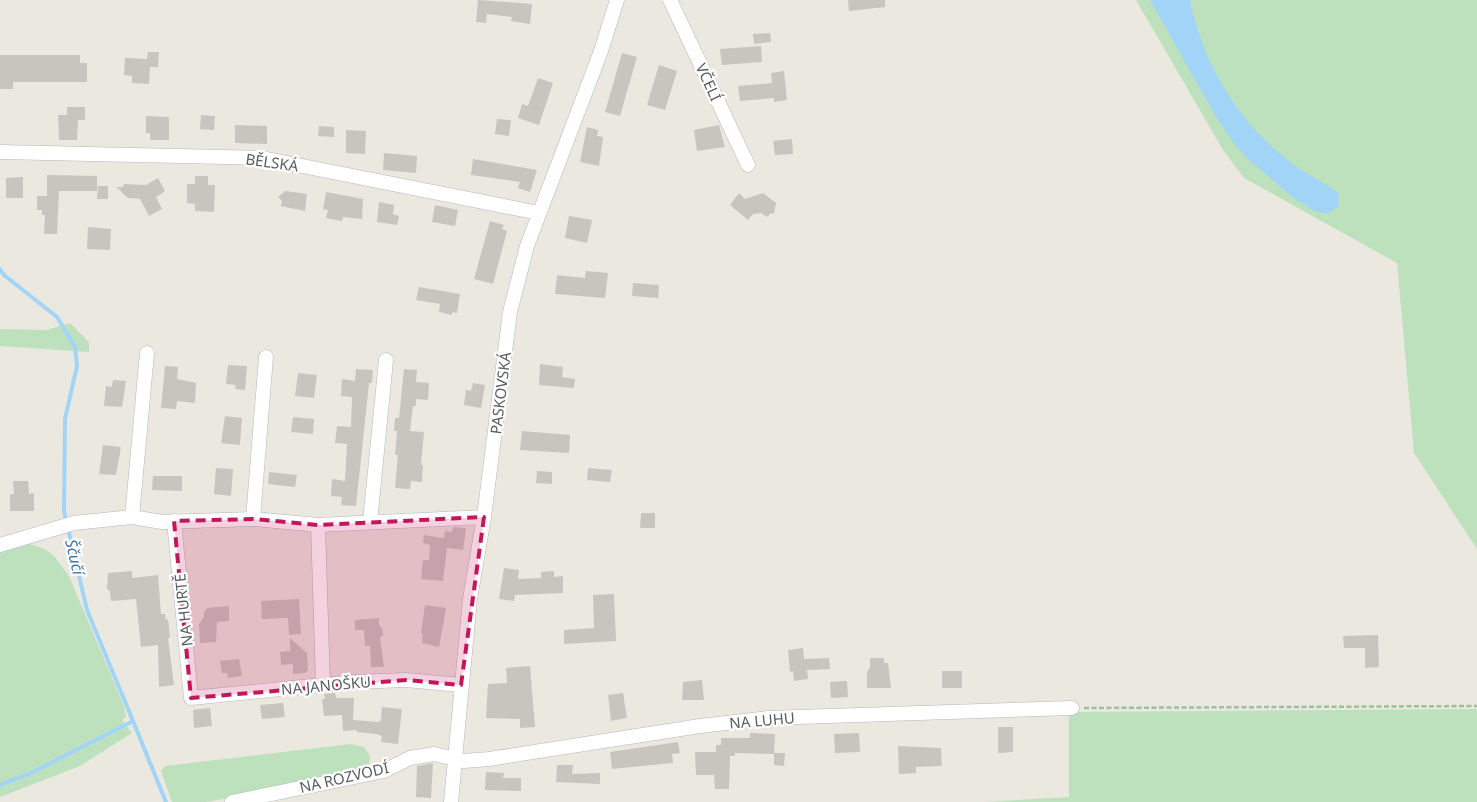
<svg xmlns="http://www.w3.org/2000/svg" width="1477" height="802" font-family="'Noto Sans',sans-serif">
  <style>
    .green { fill: #bee1bd }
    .water { fill: #a2d4f8 }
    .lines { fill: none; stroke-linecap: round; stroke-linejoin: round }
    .stream { stroke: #a2d4f8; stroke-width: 4 }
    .building { fill: #c8c5bf }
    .minor-casing { stroke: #b3b6ba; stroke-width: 15 }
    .path { stroke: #98c1a2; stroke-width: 2.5; stroke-dasharray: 5 2.5; stroke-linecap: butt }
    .minor { stroke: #fff; stroke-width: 14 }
    .marked { fill: #c2185b; fill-opacity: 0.2; stroke: #c2185b; stroke-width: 4; stroke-dasharray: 10 6; stroke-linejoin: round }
    .labels { text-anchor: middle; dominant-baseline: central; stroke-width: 4.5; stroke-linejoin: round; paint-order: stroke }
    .street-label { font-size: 15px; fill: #595c60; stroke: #fff }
    .water-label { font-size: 16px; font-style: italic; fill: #4276a7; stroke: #fff }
  </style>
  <rect width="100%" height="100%" fill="#ebe8e0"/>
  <!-- green -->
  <path class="green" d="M 1136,0 L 1477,0 L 1477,549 L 1414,453 L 1397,263 L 1244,178 L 1223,150 Z
    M 70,323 L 89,342 L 89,352 L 0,346 L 0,329 L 46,330 Z
    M 30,544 L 45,549 L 54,556 L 69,576 L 124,706 L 126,717 L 122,720 L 132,733 L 80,766 L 0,797 L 0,551 Z
    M 1477,709 L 1477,802 L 984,802 L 1069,797 L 1069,712 Z
    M 351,744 L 364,747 L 370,756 L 368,772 L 206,802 L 172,802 L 161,771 L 165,766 Z"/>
  <!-- water -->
  <path class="water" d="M 1150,0 L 1190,0 C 1203,65 1240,125 1293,164 C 1308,175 1324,182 1338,193 L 1339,206 L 1327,214 L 1315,211 L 1295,199 L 1250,161 L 1235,145 L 1216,117 Z"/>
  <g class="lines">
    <!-- stream -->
    <path class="stream" d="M 0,269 L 4,275 L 57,317 L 75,347 L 77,366 L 65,419 L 64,511 L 87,610 L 133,721 L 29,774 L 0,785
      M 133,721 L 166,802"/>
  </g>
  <!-- building -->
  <path class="building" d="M 478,0 L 532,4 L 530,24 L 511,21 L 512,17 L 487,14 L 486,23 L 476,22 Z
    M 848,0 L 885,0 L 885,7 L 849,11 Z
    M 770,33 L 771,42 L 754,44 L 753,34 Z
    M 761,46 L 762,62 L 722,65 L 720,49 Z
    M 148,52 L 159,52 L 158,67 L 150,67 L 149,84 L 132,83 L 132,76 L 124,75 L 125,58 L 147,59 Z
    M 622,53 L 637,57 L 620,116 L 605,112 Z
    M 0,55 L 80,55 L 80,63 L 87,63 L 87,82 L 13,82 L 13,89 L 0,89 Z
    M 659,65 L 677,71 L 665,110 L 647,105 Z
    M 784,71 L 787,100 L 774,102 L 774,98 L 740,101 L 738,86 L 772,83 L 771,73 Z
    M 538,78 L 553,83 L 539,125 L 518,118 L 522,104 L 528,106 Z
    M 67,107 L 85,107 L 85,120 L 78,120 L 77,140 L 59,140 L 58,115 L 67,115 Z
    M 201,115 L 215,116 L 214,130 L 200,129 Z
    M 146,116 L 169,117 L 169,140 L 150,140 L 150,133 L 146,133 Z
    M 497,119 L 511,120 L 509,136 L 495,134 Z
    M 235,125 L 267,126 L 267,144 L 235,143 Z
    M 719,125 L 725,147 L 697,151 L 694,130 Z
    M 319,126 L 334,127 L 334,137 L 318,136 Z
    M 587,127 L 598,130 L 597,136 L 603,137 L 599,166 L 580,162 Z
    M 346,130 L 366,131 L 365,154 L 346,153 Z
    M 792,139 L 793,154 L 775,155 L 773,141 Z
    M 384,153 L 417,156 L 416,173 L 383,170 Z
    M 473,159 L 537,170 L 530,192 L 518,188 L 520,182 L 471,175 Z
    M 47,175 L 97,176 L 97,191 L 59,191 L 57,234 L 44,234 L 45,215 L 42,215 L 42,210 L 37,210 L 37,196 L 47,196 Z
    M 195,176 L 208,176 L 208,185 L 215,185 L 214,212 L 195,211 L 195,204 L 187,203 L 187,184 L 195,184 Z
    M 23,177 L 23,198 L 6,198 L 6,178 Z
    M 158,178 L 165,191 L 156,197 L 162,209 L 149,216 L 140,199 L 128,198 L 116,187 L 123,187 L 124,184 L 146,185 Z
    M 98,186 L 108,186 L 108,199 L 97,199 Z
    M 285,191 L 307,194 L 305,211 L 281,206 L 282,201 L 278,197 Z
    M 326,192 L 363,199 L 362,219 L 343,217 L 342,221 L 326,218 L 328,210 L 323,209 Z
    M 739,193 L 745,199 L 763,193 L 776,203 L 774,213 L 770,214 L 767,217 L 761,213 L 753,214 L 748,220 L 730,205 Z
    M 379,202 L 394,205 L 393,214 L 399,216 L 397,225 L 377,222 Z
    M 435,205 L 458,210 L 455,226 L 432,222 Z
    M 569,216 L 592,220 L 587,243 L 565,238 Z
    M 490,221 L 504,225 L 502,229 L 507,231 L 493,284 L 474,279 Z
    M 88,227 L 111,229 L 110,250 L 87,249 Z
    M 586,271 L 608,273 L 605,298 L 555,294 L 557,275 L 585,278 Z
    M 633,283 L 659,285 L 658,298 L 632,296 Z
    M 419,287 L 460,294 L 457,313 L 452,312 L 452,315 L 439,312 L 440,304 L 416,300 Z
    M 540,364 L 563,367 L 562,377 L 575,379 L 574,388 L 539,385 Z
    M 228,365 L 247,366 L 245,390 L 235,389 L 236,385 L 226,384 Z
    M 165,366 L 178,367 L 177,379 L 196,383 L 195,403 L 177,401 L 176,409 L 161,408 Z
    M 356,369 L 373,370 L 372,383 L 369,383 L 356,506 L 341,505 L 342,497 L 331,496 L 332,479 L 345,481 L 347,444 L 335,443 L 337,426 L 351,427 L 352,397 L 341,396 L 342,379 L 355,381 Z
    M 404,369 L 417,370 L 416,382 L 429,383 L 428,400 L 416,399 L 416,406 L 413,406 L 410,431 L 424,432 L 421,465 L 423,465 L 422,482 L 411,481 L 410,489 L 395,488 L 398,455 L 395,455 L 397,431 L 394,431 L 395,418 L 399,418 Z
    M 298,373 L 317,375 L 314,398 L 295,396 Z
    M 113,380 L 126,381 L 122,407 L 104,406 L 106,386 L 112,387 Z
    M 473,383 L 485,385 L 481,408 L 464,405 L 466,390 L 471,391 Z
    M 225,416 L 242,418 L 240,445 L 221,443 Z
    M 293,417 L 314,419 L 313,434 L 291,432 Z
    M 522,431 L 570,435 L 569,453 L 520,450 Z
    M 103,445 L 121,447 L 116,475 L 99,474 Z
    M 216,468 L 233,469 L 231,496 L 214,494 Z
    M 588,468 L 612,470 L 610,482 L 587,480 Z
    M 537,471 L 552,472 L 552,484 L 536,483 Z
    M 269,472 L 297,475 L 295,487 L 268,484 Z
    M 153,476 L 182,476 L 182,491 L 152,490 Z
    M 13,481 L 28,481 L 29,494 L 34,493 L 34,511 L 10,511 L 10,494 L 14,494 Z
    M 641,513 L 655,513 L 655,528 L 640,528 Z
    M 453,527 L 466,528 L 463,550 L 447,548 L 443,581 L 421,579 L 423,560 L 429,560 L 430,545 L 423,543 L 424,535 L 444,538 L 445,531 L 452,532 Z
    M 504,568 L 519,570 L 518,579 L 541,578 L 541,572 L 554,571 L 554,577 L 563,576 L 563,593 L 515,595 L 514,601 L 499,599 Z
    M 132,571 L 132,578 L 158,575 L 161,614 L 165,614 L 166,620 L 168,619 L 170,638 L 168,638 L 174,685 L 159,687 L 158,645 L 141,647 L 136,599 L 111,601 L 110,591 L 107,589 L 108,573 Z
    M 614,594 L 616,641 L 564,644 L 564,630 L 594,628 L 593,595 Z
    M 299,599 L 301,634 L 289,635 L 288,618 L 262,619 L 261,601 Z
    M 425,605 L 446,608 L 439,647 L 422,643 L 423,634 L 421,633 Z
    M 229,606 L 229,621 L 217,622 L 216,642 L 200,643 L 199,624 L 204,617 L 204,612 L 207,608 Z
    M 379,618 L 379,625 L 382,628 L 383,635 L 380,638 L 384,667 L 371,667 L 370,646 L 365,646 L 364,630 L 355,630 L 355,620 Z
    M 1378,635 L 1379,667 L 1365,668 L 1365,648 L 1344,648 L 1343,636 Z
    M 290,638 L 307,653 L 308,670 L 305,673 L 293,674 L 293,664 L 281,665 L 280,652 L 290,651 Z
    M 803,648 L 804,659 L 829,658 L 830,669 L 807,670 L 808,679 L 794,681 L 793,671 L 790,672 L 788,650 Z
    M 870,658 L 884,658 L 884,663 L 888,663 L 891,688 L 867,688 L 867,672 L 870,668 Z
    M 239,659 L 242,676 L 228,678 L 227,673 L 222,673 L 220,661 Z
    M 530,666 L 535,727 L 520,728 L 520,719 L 486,718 L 488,684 L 507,683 L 506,668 Z
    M 942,671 L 962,671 L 962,688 L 942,688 Z
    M 702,680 L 704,700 L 682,700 L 683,682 Z
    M 847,681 L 848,697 L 831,698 L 830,682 Z
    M 335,693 L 336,698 L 354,698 L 353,720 L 379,722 L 381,720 L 382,707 L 402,709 L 398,744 L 381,742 L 382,736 L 376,734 L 357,732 L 357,730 L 343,731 L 342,715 L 324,716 L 322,699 L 325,699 L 324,694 Z
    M 623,693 L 627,718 L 611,721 L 608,695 Z
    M 283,703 L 285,717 L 262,719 L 260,705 Z
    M 210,708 L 212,726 L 194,728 L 193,710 Z
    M 998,727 L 1013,727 L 1013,752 L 998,753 Z
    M 750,733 L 775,734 L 774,754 L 735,753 L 735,756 L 730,756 L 729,789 L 715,789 L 714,775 L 696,775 L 695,752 L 716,752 L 716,745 L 721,745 L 721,738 L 750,738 Z
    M 859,733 L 860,752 L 835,753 L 834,734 Z
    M 678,742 L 680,753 L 672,754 L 673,763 L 612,769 L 610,752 Z
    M 898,746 L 941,748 L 942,766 L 916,767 L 916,773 L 899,774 Z
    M 774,753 L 785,753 L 784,766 L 774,765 Z
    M 433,763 L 431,798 L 416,797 L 417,766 Z
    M 557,765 L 573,765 L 572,774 L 600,773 L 600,784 L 556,782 Z
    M 486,772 L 504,773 L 503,778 L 521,778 L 521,791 L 485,790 Z"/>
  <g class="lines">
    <defs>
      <path id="minor" d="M 670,0 L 748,165
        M 0,152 L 262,158 L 539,213
        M 132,517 L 147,353
        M 253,519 L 266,357
        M 174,521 L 191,698 L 352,682 L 406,680 L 461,685
        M 370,522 L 386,360
        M 318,525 L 323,685
        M 0,545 L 74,523 L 132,517 L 162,522 L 253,519 L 318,525 L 484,517
        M 232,802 L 384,771 L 410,758 L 434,754 L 464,761 L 489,759 L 700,726 L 768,718 L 1072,708
        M 451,802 L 470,599 L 484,517 L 510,312 L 527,246 L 601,51 L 617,0"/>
    </defs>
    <!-- minor casing -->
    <use href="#minor" class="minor-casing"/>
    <!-- path -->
    <path class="path" d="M 1084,708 L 1477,706"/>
    <!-- minor -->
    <use href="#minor" class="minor"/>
  </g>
  <!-- marked area -->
  <path class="marked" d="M 484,517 L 461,685 L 406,680 L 191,698 L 174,521 L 253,519 L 318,525 Z"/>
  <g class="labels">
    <!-- street labels -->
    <g class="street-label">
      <text transform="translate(709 82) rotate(65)">VČELÍ</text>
      <text transform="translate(272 162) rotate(8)">BĚLSKÁ</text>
      <text transform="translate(500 393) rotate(-83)">PASKOVSKÁ</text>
      <text transform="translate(183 610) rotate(-96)">NA HURTĚ</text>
      <text transform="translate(326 685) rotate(-5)">NA JANOŠKU</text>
      <text transform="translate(762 720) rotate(-5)">NA LUHU</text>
      <text transform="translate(344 777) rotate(-13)">NA ROZVODÍ</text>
    </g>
    <!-- water labels -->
    <g class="water-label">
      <text transform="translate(75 557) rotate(77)">Ščučí</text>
    </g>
  </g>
</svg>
